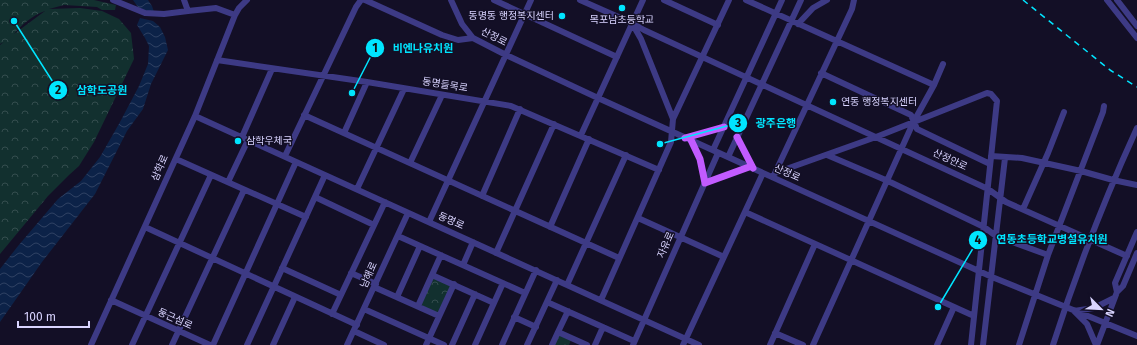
<svg xmlns="http://www.w3.org/2000/svg" width="1137" height="345" font-family="'Fira Sans','Noto Sans KR',sans-serif">
  <style>
    .forest { fill: url(#forest-crowns); fill-rule: evenodd }
    .water { fill: url(#water-waves) }
    .lines { fill: none; stroke-linecap: round; stroke-linejoin: round }
    .minor { stroke: #3d3a85; stroke-width: 6 }
    .major { stroke: #c25bff; stroke-width: 7 }
    .rail { stroke: #00e5ff; stroke-width: 1.5; stroke-dasharray: 6 5; stroke-linecap: butt }
    .poi-dot { fill: #00e5ff; stroke: #130f26; stroke-width: 1.5 }
    .labels { text-anchor: middle; dominant-baseline: central; stroke-width: 3; stroke-linejoin: round; paint-order: stroke }
    .poi-label { font-size: 10px; fill: #d9d4ff; stroke: #130f26; text-anchor: start }
    .street-label { font-size: 10px; fill: #d9d4ff; stroke: #130f26 }
    .leader { fill: none; stroke: #00e5ff; stroke-width: 1.5 }
    .callout-dot { fill: #00e5ff; stroke: #130f26; stroke-width: 1.5 }
    .mark-label { font-size: 12px; text-anchor: middle; font-weight: bold; fill: #111 }
    .callout-label { font-size: 11px; text-anchor: middle; font-weight: bold; fill: #00e5ff; stroke: #130f26; stroke-width: 3; stroke-linejoin: round; paint-order: stroke }
  </style>
  <defs>
    <pattern id="forest-crowns" width="20" height="18" patternUnits="userSpaceOnUse"><rect width="20" height="18" fill="#12302f"/><path d="M2 6a3 3 0 1 1 6 0M12 15a3 3 0 1 1 6 0" fill="none" stroke="#344d4e"/></pattern>
    <pattern id="water-waves" width="16" height="10" patternUnits="userSpaceOnUse"><rect width="16" height="10" fill="#0c2248"/><path d="M0 5q4-4 8 0t8 0" fill="none" stroke="#2f4163"/></pattern>
  </defs>
  <rect width="100%" height="100%" fill="#130f26"/>
  <!-- forest -->
  <path class="forest" d="M 0,0 L 94,0 L 116,5 L 115,10 L 102,10 L 97,7 L 64,5 L 49,9 L 80,8 L 102,11 L 119,19 L 131,33 L 134,59 L 94,142 L 79,166 L 69,175 L 48,196 L 0,254 L 0,45 L 4,42 L 0,44 ZM 45,11 L 14,34 C 21,25 33,15 45,11 Z
    M 433,277 L 451,285 L 438,314 L 420,306 Z
    M 559,334 L 571,340 L 569,345 L 554,345 Z"/>
  <!-- water -->
  <path class="water" d="M 133,0 L 148,0 L 152,6 L 154,12 L 140,10 Z
    M 140,18 L 153,21 L 160,27 L 165,37 L 168,50 L 151,84 L 143,109 L 127,131 L 95,194 L 42,262 L 0,322 L 0,269 L 18,246 L 58,199 L 81,181 L 100,157 L 120,122 L 139,86 L 148,64 L 149,46 L 145,38 L 137,25 Z"/>
  <g class="lines">
    <!-- minor -->
    <path class="minor" d="M 113,0 L 145,13 L 164,14 L 188,11
      M 184,0 L 188,11 L 216,8 L 235,15
      M 365,0 L 442,35 L 458,40 L 473,38
      M 451,0 L 462,24 L 473,38 L 506,55 L 598,98 L 992,277 L 1137,336
      M 494,0 L 617,57
      M 580,0 L 632,23 L 644,30 L 988,189 L 1006,202 L 1127,256
      M 664,0 L 718,25
      M 746,0 L 934,85
      M 1107,0 L 1137,38
      M 1117,0 L 1137,26
      M 798,24 L 813,8 L 827,0
      M 217,60 L 367,82 L 511,106 L 659,170
      M 821,73 L 911,115 L 917,129 L 990,164
      M 304,115 L 619,258
      M 195,116 L 699,345
      M 673,119 L 729,0
      M 344,133 L 367,82
      M 581,135 L 643,0
      M 242,137 L 272,69
      M 713,150 L 782,0
      M 827,155 L 888,181 L 984,227 L 996,236 L 1048,255
      M 285,156 L 356,7 L 361,0
      M 991,156 L 1022,158 L 1081,171 L 1113,180 L 1137,185
      M 728,157 L 801,0
      M 176,159 L 306,217
      M 410,163 L 442,95
      M 775,173 L 852,9 L 854,0
      M 773,177 L 775,173 L 876,137 L 987,93 L 991,94 L 997,101 L 971,345
      M 228,182 L 248,140
      M 357,189 L 404,89
      M 482,196 L 520,109
      M 315,197 L 374,225
      M 1023,209 L 1048,153 L 1064,112
      M 745,212 L 974,316
      M 638,218 L 724,257
      M 429,222 L 531,0
      M 145,227 L 357,325
      M 550,227 L 589,139
      M 398,236 L 525,293
      M 496,253 L 554,124
      M 463,265 L 473,242
      M 282,268 L 341,295
      M 351,273 L 376,284
      M 432,275 L 494,303
      M 567,285 L 626,155
      M 374,287 L 439,316
      M 1117,292 L 1115,283 L 1137,232
      M 397,297 L 420,246
      M 111,300 L 210,345
      M 601,300 L 671,142 L 673,119 L 641,39 L 633,25
      M 547,302 L 634,341
      M 418,306 L 441,255
      M 364,309 L 444,345
      M 332,314 L 385,202
      M 514,317 L 536,327
      M 354,331 L 384,345
      M 558,332 L 568,311
      M 775,333 L 803,345
      M 91,345 L 195,116 L 235,15 L 239,8 L 247,0
      M 132,345 L 211,175
      M 172,345 L 244,190
      M 213,345 L 296,162
      M 247,345 L 325,175
      M 273,345 L 295,297
      M 347,345 L 408,213
      M 426,345 L 454,284
      M 452,345 L 475,294
      M 475,345 L 503,283
      M 502,345 L 536,270
      M 527,345 L 557,280
      M 552,345 L 558,332 L 587,345
      M 595,345 L 603,327
      M 633,345 L 718,153
      M 683,345 L 763,173
      M 770,345 L 815,244
      M 813,345 L 913,123 L 934,85 L 943,64
      M 937,345 L 954,307
      M 983,345 L 1005,158
      M 1019,345 L 1048,255 L 1103,112 L 1104,106
      M 1053,345 C 1077,270 1104,200 1137,128
      M 1096,345 L 1087,324 L 1074,311 L 1094,308 L 1114,298
      M 1097,345 L 1117,292 L 1123,286 L 1137,253"/>
    <!-- major -->
    <path class="major" d="M 737,137 L 753,168
      M 685,138 L 724,127
      M 691,140 L 700,159 L 705,183 L 749,167"/>
    <!-- rail -->
    <path class="rail" d="M 1023,0 L 1110,70 L 1137,87"/>
  </g>
  <!-- markers -->
  <g class="poi-dot">
    <circle cx="622" cy="8" r="4"/>
    <circle cx="562" cy="16" r="4"/>
    <circle cx="833" cy="102" r="4"/>
    <circle cx="238" cy="141" r="4"/>
  </g>
  <g class="labels">
    <!-- poi labels -->
    <g class="poi-label">
      <text x="554" y="16" text-anchor="end">동명동 행정복지센터</text>
      <text x="622" y="20" text-anchor="middle">목포남초등학교</text>
      <text x="841" y="102">연동 행정복지센터</text>
      <text x="246" y="141">삼학우체국</text>
    </g>
    <!-- street labels -->
    <g class="street-label">
      <text transform="translate(494 37) rotate(27)">산정로</text>
      <text transform="translate(445 85) rotate(9)">동명들목로</text>
      <text transform="translate(950 160) rotate(25)">산정안로</text>
      <text transform="translate(160 168) rotate(-66)">삼학로</text>
      <text transform="translate(787 173) rotate(24)">산정로</text>
      <text transform="translate(451 221) rotate(24)">동명로</text>
      <text transform="translate(666 245) rotate(-66)">자유로</text>
      <text transform="translate(369 275) rotate(-66)">남해로</text>
      <text transform="translate(175 319) rotate(24)">둥근섬로</text>
    </g>
  </g>
  <!-- callouts -->
  <path class="leader" d="M352 93L375 48M14 21L58 90M660 144L738 123M938 307L978 240"/>
  <g class="callout-dot">
    <circle cx="352" cy="93" r="4"/>
    <circle cx="14" cy="21" r="4"/>
    <circle cx="660" cy="144" r="4"/>
    <circle cx="938" cy="307" r="4"/>
    <circle cx="375" cy="48" r="10"/>
    <circle cx="58" cy="90" r="10"/>
    <circle cx="738" cy="123" r="10"/>
    <circle cx="978" cy="240" r="10"/>
  </g>
  <g class="mark-label">
    <text x="375" y="52">1</text>
    <text x="58" y="94">2</text>
    <text x="738" y="127">3</text>
    <text x="978" y="244">4</text>
  </g>
  <g class="callout-label">
    <text x="423" y="52">비엔나유치원</text>
    <text x="102" y="94">삼학도공원</text>
    <text x="776" y="127">광주은행</text>
    <text x="1052" y="243">연동초등학교병설유치원</text>
  </g>
  <!-- north arrow -->
  <g transform="translate(1101 309) rotate(114)" stroke="#130f26" stroke-width="3" paint-order="stroke">
  <path d="M0-3L7 15L0 10L-7 15Z" fill="#d9d4ff"/>
  <text y="-6" font-size="11" font-weight="bold" text-anchor="middle" fill="#d9d4ff">N</text>
  </g>
  <!-- scale -->
  <path d="M18 321v6h71v-6" fill="none" stroke="#d9d4ff" stroke-width="2"/>
  <text x="24" y="321" font-size="12" fill="#d9d4ff" stroke="#130f26" stroke-width="3" paint-order="stroke">100 m</text>
</svg>
